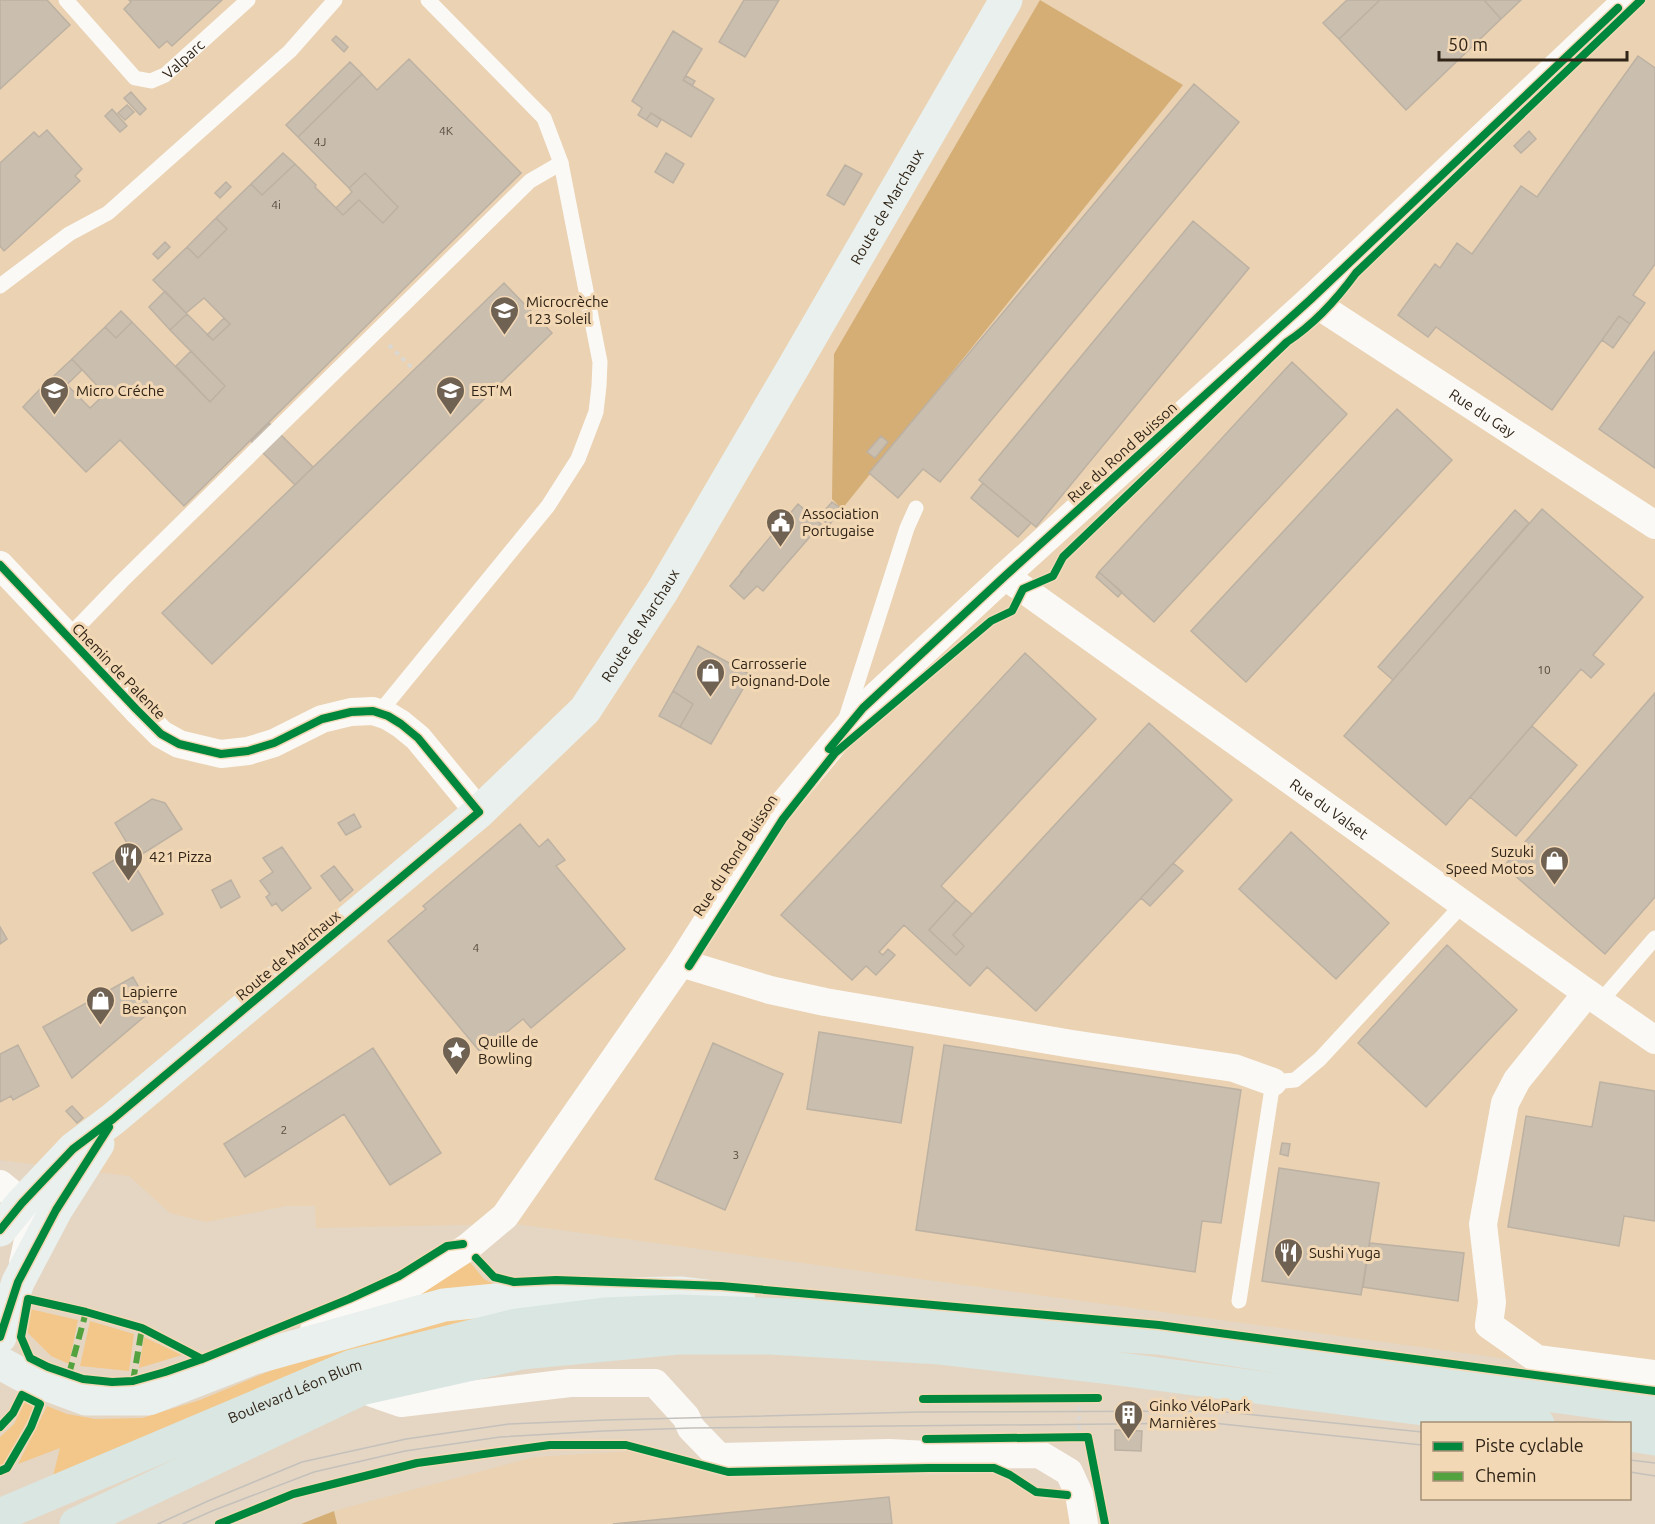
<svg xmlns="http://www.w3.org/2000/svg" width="1655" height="1524" font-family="Ubuntu,sans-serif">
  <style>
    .built { fill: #ead2b2 }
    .green { fill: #f3c789 }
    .forest { fill: #d5ae75 }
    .building { fill: #cabeaf; stroke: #bcb1a2; stroke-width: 1.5 }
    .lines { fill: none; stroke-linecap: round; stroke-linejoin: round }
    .path { stroke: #dcd8d1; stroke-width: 4; stroke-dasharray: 4.5 4.5; stroke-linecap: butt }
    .lane { stroke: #fbf9f6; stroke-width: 15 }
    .street { stroke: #fbf9f6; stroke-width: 28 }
    .secondary { stroke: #eaf0ed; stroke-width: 33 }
    .primary { stroke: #dae6e2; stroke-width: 33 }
    .tram { stroke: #c4c0bb; stroke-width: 1.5 }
    .quiet { stroke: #52a340; stroke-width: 6; stroke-dasharray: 12 6; stroke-linecap: butt }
    .cycleway-casing { stroke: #f3d8b5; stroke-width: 11 }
    .cycleway { stroke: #00873e; stroke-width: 8 }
    .labels { text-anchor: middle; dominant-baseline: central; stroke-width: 6; stroke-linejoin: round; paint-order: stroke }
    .number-label { font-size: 12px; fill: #564a3d }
    .street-label { font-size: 15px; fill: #2f2417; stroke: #f3d8b5 }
    .poi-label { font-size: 15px; fill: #2f2417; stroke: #f3d8b5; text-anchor: start }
  </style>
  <rect width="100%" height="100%" fill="#e5d6c3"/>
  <!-- built -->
  <path class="built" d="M 0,0 L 1655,0 L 1655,1379 L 516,1224 L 316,1228 L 315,1206 L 286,1206 L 206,1222 L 170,1213 L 129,1176 L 0,1160 Z
    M 634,1451 L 722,1477 L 996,1474 L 1042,1499 L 1072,1501 L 1077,1524 L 337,1524 L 334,1511 L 534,1457 Z"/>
  <!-- green -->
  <path class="green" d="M 469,1261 L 484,1279 L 502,1288 L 394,1307 Z
    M 550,1300 L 51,1484 L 60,1448 L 18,1464 L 47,1406 L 67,1414 L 95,1419 L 142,1418 L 200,1400 L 315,1352 L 390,1328 Z
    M 30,1309 L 78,1320 L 69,1364 L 51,1356 L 28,1333 Z
    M 90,1321 L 134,1334 L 129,1371 L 80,1366 Z
    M 144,1337 L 182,1355 L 139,1368 Z
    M 25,1401 L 35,1407 L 3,1466 L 0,1467 L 0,1437 L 14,1424 Z"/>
  <!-- forest -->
  <path class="forest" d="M 1040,0 L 1183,85 L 842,509 L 832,499 L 834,354 Z
    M 334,1511 L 337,1524 L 301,1524 Z"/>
  <!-- building -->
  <path class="building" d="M 0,0 L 47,0 L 70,25 L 0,89 Z
    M 129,0 L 222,0 L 172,46 L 167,41 L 159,48 L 124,9 L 131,2 Z
    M 744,0 L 779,0 L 745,57 L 719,42 Z
    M 1347,0 L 1380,0 L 1339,39 L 1323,23 Z
    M 1380,0 L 1484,0 L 1501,19 L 1406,110 L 1339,39 Z
    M 1484,0 L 1521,0 L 1501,19 Z
    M 673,31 L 702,49 L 683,80 L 714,99 L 691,137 L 651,113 L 646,120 L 638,115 L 642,108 L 632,101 Z
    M 336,36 L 348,47 L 344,52 L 332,40 Z
    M 1638,56 L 1655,68 L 1655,264 L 1633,295 L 1645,303 L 1630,324 L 1619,316 L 1552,410 L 1436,327 L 1428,337 L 1398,315 L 1435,264 L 1440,268 L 1457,243 L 1472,254 L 1521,186 L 1537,197 Z
    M 409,59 L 521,173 L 184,506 L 120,440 L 86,472 L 23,407 L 40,389 L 51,400 L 67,385 L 90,408 L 105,394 L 72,359 L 105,327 L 116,338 L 132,322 L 210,402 L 225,386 L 170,330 L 187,314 L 213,340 L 230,324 L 204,298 L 186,313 L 153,280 L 187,247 L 198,258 L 227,229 L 216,218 L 251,184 L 262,195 L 295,164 L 316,185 L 315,187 L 343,215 L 359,200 L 383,223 L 398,207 L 365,173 L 349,188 L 298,137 L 362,74 L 377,90 Z
    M 350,62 L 362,74 L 298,137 L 286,125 Z
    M 686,76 L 695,81 L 692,86 L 683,80 Z
    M 1194,84 L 1239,122 L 940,482 L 923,469 L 898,498 L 869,473 Z
    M 131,92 L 146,109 L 140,115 L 124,98 Z
    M 127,105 L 134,112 L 125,120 L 118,113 Z
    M 112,109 L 127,126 L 120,132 L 105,116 Z
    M 651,113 L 661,120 L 657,127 L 646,120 Z
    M 47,130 L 82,169 L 75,176 L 80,181 L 4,251 L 0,246 L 0,163 L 34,132 L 39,137 Z
    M 1529,131 L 1536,139 L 1521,153 L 1514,146 Z
    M 283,153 L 295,164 L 262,195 L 251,184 Z
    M 666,153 L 684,164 L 673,183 L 655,172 Z
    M 845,165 L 862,174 L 844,205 L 827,195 Z
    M 365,173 L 398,207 L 383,223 L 359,200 L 343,215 L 336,208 L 352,192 L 349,188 Z
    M 226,182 L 231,187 L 220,198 L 215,193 Z
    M 216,218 L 227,229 L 198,258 L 187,247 Z
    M 1193,221 L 1249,268 L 1036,527 L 979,480 Z
    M 165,242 L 170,247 L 158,259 L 153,254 Z
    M 504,283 L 552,333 L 212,664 L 162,613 Z
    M 165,291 L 187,314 L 170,330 L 149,307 Z
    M 121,311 L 132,322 L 116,338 L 105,327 Z
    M 1619,316 L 1630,324 L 1613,348 L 1602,340 Z
    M 224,318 L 230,324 L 213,340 L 207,335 Z
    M 191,351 L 225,386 L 210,402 L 176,366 Z
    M 1655,351 L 1655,468 L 1599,429 Z
    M 72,359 L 82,370 L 51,400 L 40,389 Z
    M 1292,362 L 1347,414 L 1154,622 L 1099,572 Z
    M 1397,409 L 1452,460 L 1246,682 L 1191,631 Z
    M 269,423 L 313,467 L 295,485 L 251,441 Z
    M 881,436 L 888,442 L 875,458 L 867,452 Z
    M 983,483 L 1031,523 L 1018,537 L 971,498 Z
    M 832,502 L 842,509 L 829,525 L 819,517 Z
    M 798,504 L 821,524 L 763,591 L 757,586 L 744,599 L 730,586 L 742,572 L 741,572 Z
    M 1542,509 L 1643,597 L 1593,655 L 1604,664 L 1591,678 L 1581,669 L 1446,825 L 1344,736 Z
    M 1515,510 L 1529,523 L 1393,680 L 1378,667 Z
    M 1099,572 L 1122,592 L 1118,597 L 1096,577 Z
    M 698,646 L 751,675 L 711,744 L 680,727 L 693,704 L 673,691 Z
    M 1025,653 L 1096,719 L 941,886 L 956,900 L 929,930 L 956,955 L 964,946 L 953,935 L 1149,723 L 1232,800 L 1036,1011 L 987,967 L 970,986 L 904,925 L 879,952 L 883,955 L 888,949 L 895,955 L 876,975 L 866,966 L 852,980 L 781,915 Z
    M 673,691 L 693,704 L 680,727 L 659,716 Z
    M 1655,693 L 1655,897 L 1605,954 L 1504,866 Z
    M 1532,726 L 1577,765 L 1516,836 L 1470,797 Z
    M 152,799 L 165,803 L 182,829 L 136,858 L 115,823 Z
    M 354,814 L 361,827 L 346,835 L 338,823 Z
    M 520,824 L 539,847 L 548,839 L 565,860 L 556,866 L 625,949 L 531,1028 L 523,1019 L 481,1053 L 388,941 L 426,909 L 423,906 Z
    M 1291,832 L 1389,923 L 1336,979 L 1239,889 Z
    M 282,847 L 311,888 L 282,911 L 276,903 L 272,906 L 266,897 L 270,894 L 260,881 L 273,872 L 263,858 Z
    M 127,852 L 163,914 L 132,931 L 93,873 Z
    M 1173,863 L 1183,871 L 1150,906 L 1141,898 Z
    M 334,866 L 353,890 L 340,901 L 321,876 Z
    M 231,880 L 240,897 L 221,908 L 212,890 Z
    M 956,900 L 972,914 L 953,935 L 964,946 L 956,955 L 929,930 Z
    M 0,927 L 7,939 L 0,944 Z
    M 1447,945 L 1517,1010 L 1426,1107 L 1358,1043 Z
    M 133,977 L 152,1010 L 72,1078 L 43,1027 Z
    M 819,1032 L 913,1047 L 901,1123 L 807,1109 Z
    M 713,1043 L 783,1074 L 725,1210 L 655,1179 Z
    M 18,1045 L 39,1086 L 13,1100 L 11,1096 L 0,1102 L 0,1054 Z
    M 944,1045 L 1241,1090 L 1221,1223 L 1202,1221 L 1195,1272 L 916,1230 Z
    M 373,1048 L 441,1153 L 390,1185 L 344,1114 L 245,1177 L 224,1144 Z
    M 1600,1082 L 1655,1091 L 1655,1221 L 1624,1216 L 1619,1246 L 1508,1227 L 1526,1116 L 1592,1127 Z
    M 72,1106 L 83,1118 L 77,1123 L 66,1111 Z
    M 1282,1143 L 1290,1144 L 1288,1156 L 1280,1154 Z
    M 1279,1168 L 1379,1183 L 1361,1295 L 1262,1281 Z
    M 1370,1243 L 1464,1253 L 1458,1301 L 1363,1287 Z
    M 1115,1430 L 1142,1431 L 1141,1451 L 1115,1450 Z
    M 889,1497 L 892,1524 L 613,1524 Z"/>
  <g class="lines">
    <!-- path -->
    <path class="path" d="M 389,345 L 414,370
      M 1079,1398 L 1079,1438"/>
    <!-- lane -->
    <g class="lane">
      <path id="s1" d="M 66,0 L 135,78 L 151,81 L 165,75 L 248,0"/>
      <path d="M 0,286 L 69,234 L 108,213 L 290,51 L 335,0"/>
      <path d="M 68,637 L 122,581 L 530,181 L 561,163"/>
      <path d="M 379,713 L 548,506 L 578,459 L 596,412 L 599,386 L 600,362 L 561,163 L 544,118 L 428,0"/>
      <path d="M 846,718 L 907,528 L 916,508"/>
      <path d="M 1600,1002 L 1655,938"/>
      <path d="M 1239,1301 L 1273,1082 L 1295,1080 L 1320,1059 L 1463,904"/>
    </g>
    <!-- street -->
    <g class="street">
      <path id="s2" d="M 1310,300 L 1655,525"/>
      <path d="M 0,565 L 136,709 L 161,734 L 179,744 L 221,754 L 248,751 L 274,743 L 322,719 L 351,712 L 373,711 L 388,716 L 401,724 L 418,738 L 479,812"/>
      <path id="s3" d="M 1005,576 L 1587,993 L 1655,1040"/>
      <path d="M 681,963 L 770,990 L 825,1002 L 1072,1044 L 1234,1068 L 1273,1082"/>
      <path d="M 1587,993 L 1517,1080 L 1505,1103 L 1483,1224 L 1492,1302 L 1489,1325 L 1537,1359 L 1655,1374"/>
      <path d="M 0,1184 C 7,1190 16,1196 22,1203 C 36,1220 27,1243 23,1263"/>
      <path d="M 314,1330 L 402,1290 L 468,1247 L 505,1216 L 681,963 L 776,813 L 863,708 L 1005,576 L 1310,300 L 1627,0"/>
      <path d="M 361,1389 L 401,1403 L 570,1383 L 655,1383 L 686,1417 L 691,1428 L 719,1457 L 889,1453 L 927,1455 L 1039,1454 L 1069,1472 L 1079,1494 L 1084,1524"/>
    </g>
    <!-- secondary -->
    <g class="secondary">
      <path id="s4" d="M 0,1230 L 22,1203 L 73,1149 L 113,1119 L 479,812 L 585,710 L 663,590 L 794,366 L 1006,0"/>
      <path d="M 0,1337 L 18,1282 L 56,1210 L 98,1144"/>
      <path d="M 4,1365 L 24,1376 L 86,1399 L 149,1399 L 254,1358 L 444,1305 L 545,1295 L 680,1293 L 739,1300"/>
    </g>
    <!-- primary -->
    <g class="primary">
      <path d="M 1630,1435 L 1655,1439"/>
      <path id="s5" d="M 0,1515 L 352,1366 L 516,1325 L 604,1314 L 678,1311 L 902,1319 L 1024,1330 L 1158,1338 L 1357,1369 L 1655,1410"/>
      <path d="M 76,1524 L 361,1389 L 522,1353 L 678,1338 L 770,1338 L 940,1348 L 1112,1368 L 1538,1424"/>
    </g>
    <!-- tram -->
    <path class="tram" d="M 1630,1460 L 1655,1463
      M 1630,1472 L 1655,1476
      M 158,1524 L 208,1501 L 302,1462 L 406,1439 L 509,1424 L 606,1420 L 919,1412 L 1216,1411 L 1422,1432
      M 183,1524 L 212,1511 L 314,1472 L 405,1451 L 500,1437 L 603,1431 L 691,1428 L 1213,1423 L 1422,1445"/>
    <!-- quiet -->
    <path class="quiet" d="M 69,1374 L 86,1312
      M 133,1381 L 142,1328"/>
    <defs>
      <path id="cycleway" d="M 0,565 L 136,709 L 161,734 L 179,744 L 221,754 L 248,751 L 274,743 L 322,719 L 351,712 L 373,711 L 388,716 L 401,724 L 418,738 L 479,812 L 113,1119 L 73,1149 L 22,1203 L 0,1230
        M 829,749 L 863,708 L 1005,576 L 1310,300 L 1618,8
        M 689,966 L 783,819 L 835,753 L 991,621 L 1012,611 L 1023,589 L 1053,576 L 1063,557 L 1287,342 C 1313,325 1337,299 1356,273 L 1641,0
        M 476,1258 L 494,1277 L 514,1282 L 556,1280 L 721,1286 L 1159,1325 L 1655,1391
        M 0,1337 L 18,1282 L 56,1210 L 109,1127
        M 202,1359 L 142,1328 L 86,1312 L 28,1299 L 21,1337 L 30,1358 L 48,1367 L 83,1379 L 112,1382 L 133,1381 L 165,1372 L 202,1359 L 349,1299 L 399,1276 L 447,1246 L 463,1244
        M 923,1399 L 1098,1398
        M 0,1427 L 13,1413 L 22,1395 L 40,1404 L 31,1427 L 7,1468 L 0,1471
        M 926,1439 L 1088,1437 L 1105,1524
        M 219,1524 L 293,1494 L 417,1463 L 550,1445 L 626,1445 L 728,1472 L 929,1468 L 994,1468 L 1010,1475 L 1036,1492 L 1067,1495"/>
    </defs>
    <!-- cycleway casing -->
    <use href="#cycleway" class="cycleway-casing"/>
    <!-- cycleway -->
    <use href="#cycleway" class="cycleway"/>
  </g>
  <!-- icons -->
  <defs>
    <symbol id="school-pin" viewBox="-11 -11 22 30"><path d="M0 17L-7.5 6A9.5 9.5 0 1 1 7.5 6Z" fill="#6f6253" stroke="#f3d8b5"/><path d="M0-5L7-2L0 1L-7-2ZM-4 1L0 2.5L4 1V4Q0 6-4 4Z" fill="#fff"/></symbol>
    <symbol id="university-pin" viewBox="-11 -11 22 30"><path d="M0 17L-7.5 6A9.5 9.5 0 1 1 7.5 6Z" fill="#6f6253" stroke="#f3d8b5"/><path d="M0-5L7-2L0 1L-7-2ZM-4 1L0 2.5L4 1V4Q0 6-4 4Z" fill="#fff"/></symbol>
    <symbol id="civic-pin" viewBox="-11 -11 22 30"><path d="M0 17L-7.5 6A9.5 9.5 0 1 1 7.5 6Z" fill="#6f6253" stroke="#f3d8b5"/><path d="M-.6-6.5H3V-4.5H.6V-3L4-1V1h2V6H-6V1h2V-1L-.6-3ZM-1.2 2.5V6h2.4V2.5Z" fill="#fff"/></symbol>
    <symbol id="shop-pin" viewBox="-11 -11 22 30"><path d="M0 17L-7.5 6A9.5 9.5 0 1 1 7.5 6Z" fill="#6f6253" stroke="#f3d8b5"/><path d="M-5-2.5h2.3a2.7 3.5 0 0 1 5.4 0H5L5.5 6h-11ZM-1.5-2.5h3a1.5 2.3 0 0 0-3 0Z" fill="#fff"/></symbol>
    <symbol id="restaurant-pin" viewBox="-11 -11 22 30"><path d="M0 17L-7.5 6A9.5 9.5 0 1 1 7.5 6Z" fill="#6f6253" stroke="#f3d8b5"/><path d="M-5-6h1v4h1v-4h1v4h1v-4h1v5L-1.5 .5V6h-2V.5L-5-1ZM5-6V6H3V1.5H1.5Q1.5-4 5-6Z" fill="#fff"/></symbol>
    <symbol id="sight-pin" viewBox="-11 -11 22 30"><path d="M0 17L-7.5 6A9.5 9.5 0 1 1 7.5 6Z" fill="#6f6253" stroke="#f3d8b5"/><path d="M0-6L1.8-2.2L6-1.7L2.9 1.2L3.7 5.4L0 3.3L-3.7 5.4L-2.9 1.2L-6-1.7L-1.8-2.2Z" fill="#fff"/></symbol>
    <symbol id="building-pin" viewBox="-11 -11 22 30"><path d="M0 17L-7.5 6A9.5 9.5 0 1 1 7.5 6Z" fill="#6f6253" stroke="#f3d8b5"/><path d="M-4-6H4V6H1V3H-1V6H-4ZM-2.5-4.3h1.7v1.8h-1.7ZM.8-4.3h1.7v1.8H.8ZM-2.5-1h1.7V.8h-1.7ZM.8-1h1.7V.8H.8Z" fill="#fff"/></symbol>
  </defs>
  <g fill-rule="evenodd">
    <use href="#school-pin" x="488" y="294" width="33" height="45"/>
    <use href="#school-pin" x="38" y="374" width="33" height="45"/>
    <use href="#university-pin" x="434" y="374" width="33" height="45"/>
    <use href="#civic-pin" x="764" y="506" width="33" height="45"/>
    <use href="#shop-pin" x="694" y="656" width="33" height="45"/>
    <use href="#restaurant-pin" x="112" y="840" width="33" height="45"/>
    <use href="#shop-pin" x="1538" y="844" width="33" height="45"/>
    <use href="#shop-pin" x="84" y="984" width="33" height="45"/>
    <use href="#sight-pin" x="440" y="1034" width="33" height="45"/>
    <use href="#restaurant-pin" x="1272" y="1236" width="33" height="45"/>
    <use href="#building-pin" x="1112" y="1398" width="33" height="45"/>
  </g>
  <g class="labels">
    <!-- number labels -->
    <g class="number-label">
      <text x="446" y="130">4K</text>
      <text x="320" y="141">4J</text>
      <text x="276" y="204">4i</text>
      <text x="1544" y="669">10</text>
      <text x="476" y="947">4</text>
      <text x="284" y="1129">2</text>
      <text x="736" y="1154">3</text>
    </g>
    <!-- street labels -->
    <g class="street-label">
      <text stroke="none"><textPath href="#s1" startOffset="160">Valparc</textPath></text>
      <text stroke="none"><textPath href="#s4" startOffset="1371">Route de Marchaux</textPath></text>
      <text stroke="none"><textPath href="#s2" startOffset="206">Rue du Gay</textPath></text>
      <text transform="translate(1122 452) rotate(-42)">Rue du Rond Buisson</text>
      <text stroke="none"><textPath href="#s4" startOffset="885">Route de Marchaux</textPath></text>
      <text transform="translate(119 671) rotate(46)">Chemin de Palente</text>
      <text stroke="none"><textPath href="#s3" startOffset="399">Rue du Valset</textPath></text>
      <text transform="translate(735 855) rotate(-57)">Rue du Rond Buisson</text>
      <text transform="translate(288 955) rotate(-40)">Route de Marchaux</text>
      <text stroke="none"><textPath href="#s5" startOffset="320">Boulevard Léon Blum</textPath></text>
    </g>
    <!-- poi labels -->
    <g class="poi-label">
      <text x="526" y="301">Microcrèche<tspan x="526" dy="17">123 Soleil</tspan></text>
      <text x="76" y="390">Micro Créche</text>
      <text x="471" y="390">EST’M</text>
      <text x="802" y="513">Association<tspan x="802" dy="17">Portugaise</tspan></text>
      <text x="731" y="663">Carrosserie<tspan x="731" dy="17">Poignand-Dole</tspan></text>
      <text x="1534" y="851" text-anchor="end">Suzuki<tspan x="1534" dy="17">Speed Motos</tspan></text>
      <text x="149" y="856">421 Pizza</text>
      <text x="122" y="991">Lapierre<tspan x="122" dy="17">Besançon</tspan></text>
      <text x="478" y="1041">Quille de<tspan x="478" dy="17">Bowling</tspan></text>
      <text x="1309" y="1252">Sushi Yuga</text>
      <text x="1149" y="1405">Ginko VéloPark<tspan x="1149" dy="17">Marnières</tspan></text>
    </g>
  </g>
  <!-- legend -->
  <rect x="1421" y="1422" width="210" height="78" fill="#f3d8b5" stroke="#a59076" stroke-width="1.5"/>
  <rect x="1433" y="1442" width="30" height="9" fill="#00873e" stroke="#a59076" stroke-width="1.5"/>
  <text x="1475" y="1452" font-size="18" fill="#2f2417">Piste cyclable</text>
  <rect x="1433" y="1472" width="30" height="9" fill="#52a340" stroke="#a59076" stroke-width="1.5"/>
  <text x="1475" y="1482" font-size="18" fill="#2f2417">Chemin</text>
  <!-- scale -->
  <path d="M1439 51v9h188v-9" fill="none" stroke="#2f2417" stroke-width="3"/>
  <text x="1448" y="51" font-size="18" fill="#2f2417" stroke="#f3d8b5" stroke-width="4.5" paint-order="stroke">50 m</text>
</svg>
